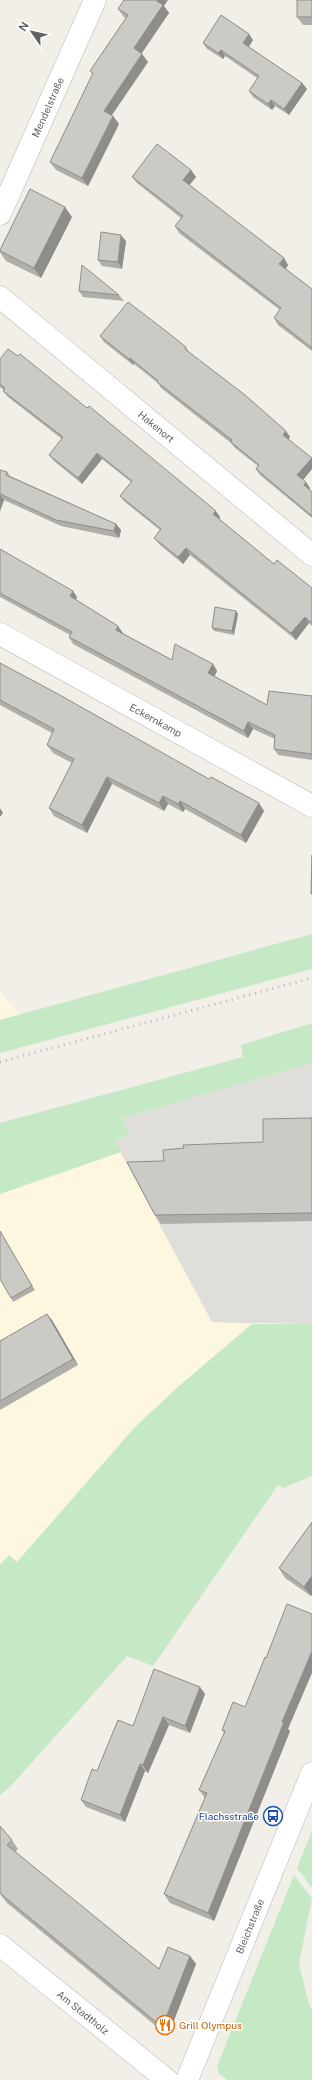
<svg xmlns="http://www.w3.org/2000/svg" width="312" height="2080" font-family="'Public Sans',sans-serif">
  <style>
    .commercial { fill: #fef7e0 }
    .industrial { fill: #e0deda }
    .green { fill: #c5e8c5 }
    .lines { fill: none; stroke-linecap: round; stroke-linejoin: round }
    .street-casing { stroke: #b5b8bc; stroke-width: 23 }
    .secondary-casing { stroke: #b6babf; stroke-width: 23 }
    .street { stroke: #fff; stroke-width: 22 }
    .secondary { stroke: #fff; stroke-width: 22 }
    .rail { stroke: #b6b7b8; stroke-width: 3; stroke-dasharray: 1 5; stroke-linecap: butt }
    .wall { fill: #afaea9 }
    .shaded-wall { fill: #8f8d8a }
    .building { fill: #cccac5; stroke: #8f8d8a }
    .labels { text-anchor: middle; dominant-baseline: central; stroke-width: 3; stroke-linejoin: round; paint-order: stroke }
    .street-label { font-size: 10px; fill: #5f6368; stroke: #fff }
    .transit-label { font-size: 10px; fill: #164399; stroke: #fff; text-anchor: end }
    .food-label { font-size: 10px; fill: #c56008; stroke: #fff; text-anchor: start }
  </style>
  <rect width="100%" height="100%" fill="#f1efe8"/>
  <!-- commercial -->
  <path class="commercial" d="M 0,991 L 20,1015 L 0,1020 Z
    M 121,1152 L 212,1322 L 252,1324 L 179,1386 L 135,1427 L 17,1562 L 9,1555 L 0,1565 L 0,1194 Z"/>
  <!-- industrial -->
  <path class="industrial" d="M 312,1063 L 312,1324 L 212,1322 L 114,1140 L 130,1135 L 123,1118 Z"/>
  <!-- green -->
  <path class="green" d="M 312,934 L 312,969 L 0,1053 L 0,1020 Z
    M 312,1023 L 312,1063 L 123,1118 L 130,1135 L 115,1140 L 121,1152 L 0,1194 L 0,1123 L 243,1057 L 241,1045 Z
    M 252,1324 L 312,1324 L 312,1476 L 283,1488 L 278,1485 L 153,1666 L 127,1656 L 10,1787 L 0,1795 L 0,1565 L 9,1555 L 17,1562 L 135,1427 L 179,1386 Z
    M 312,1831 L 312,1888 L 297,1868 Z
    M 294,1875 L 312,1898 L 299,1964 L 308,2001 L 312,2011 L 312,2080 L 228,2080 L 219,2074 L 217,2066 Z"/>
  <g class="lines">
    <defs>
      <g id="street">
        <path id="s1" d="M 0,214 L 95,0"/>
        <path id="s2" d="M 0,297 L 312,555"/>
        <path id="s3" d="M 0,634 L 312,806"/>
        <path id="s4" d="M 187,2080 L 312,1773"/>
      </g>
      <g id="secondary">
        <path id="s5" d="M 0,1945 L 167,2080"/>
      </g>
    </defs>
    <!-- street casing -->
    <use href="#street" class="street-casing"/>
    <!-- secondary casing -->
    <use href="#secondary" class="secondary-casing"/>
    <!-- street -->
    <use href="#street" class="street"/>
    <!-- secondary -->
    <use href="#secondary" class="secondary"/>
    <!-- rail -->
    <path class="rail" d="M 0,1062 L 312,978"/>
  </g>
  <!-- wall -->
  <path class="wall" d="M 312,0 L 312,25 L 303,25 L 297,17 Z
    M 164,6 L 169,13 L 141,53 L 148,62 L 112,115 L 119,124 L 88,186 L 56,170 L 50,162 L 93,74 L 90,71 L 126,18 L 124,17 L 118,9 Z
    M 253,40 L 249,47 L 302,83 L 307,89 L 289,115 L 275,106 L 272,110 L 253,97 L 249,91 L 257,78 L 225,56 L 223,59 L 207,49 L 203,43 Z
    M 191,170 L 196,177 L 189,185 L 284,258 L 288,265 L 286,269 L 312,289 L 312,351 L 278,325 L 274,318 L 280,310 L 179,233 L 175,226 L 181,218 L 137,183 L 132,177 Z
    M 72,217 L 41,278 L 6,261 L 0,252 L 0,250 Z
    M 126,241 L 122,269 L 102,266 L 98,260 Z
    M 79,291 L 119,295 L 124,301 L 83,297 Z
    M 100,336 L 186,347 L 189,352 L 290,437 L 288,439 L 312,459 L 312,469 L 303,480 L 310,488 L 309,489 L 312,492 L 312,518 L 260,475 L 256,469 L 258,466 L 235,448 L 231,443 L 161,388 L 158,383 L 134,364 L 133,365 L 104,342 Z
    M 0,359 L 220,517 L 219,519 L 274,564 L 312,588 L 312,626 L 309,623 L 296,640 L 190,555 L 183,564 L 159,544 L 154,538 L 160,530 L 125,502 L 120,496 L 131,482 L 102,459 L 82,484 L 54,461 L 49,455 L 62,439 L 8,397 L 3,391 L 4,390 L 0,387 Z
    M 0,470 L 7,472 L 10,476 L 116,524 L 121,530 L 119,538 L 61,526 L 4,500 L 0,511 Z
    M 0,549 L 77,597 L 76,600 L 122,633 L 172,660 L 213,664 L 217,671 L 214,676 L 267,705 L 312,696 L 312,760 L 278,755 L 274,749 L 275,739 L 253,729 L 248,738 L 73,644 L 69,637 L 70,635 L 0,597 Z
    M 236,611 L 238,614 L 234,635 L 214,631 L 212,628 Z
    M 0,663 L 264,811 L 246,843 L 185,809 L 183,812 L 168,804 L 164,811 L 112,784 L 87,833 L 54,816 L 49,808 L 72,763 L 53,753 L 47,745 L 52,733 L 0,705 Z
    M 312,1118 L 312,1221 L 161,1224 L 155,1215 L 164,1161 L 263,1142 Z
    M 0,1231 L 35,1290 L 13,1302 L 11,1298 Z
    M 52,1320 L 78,1365 L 0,1410 L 0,1341 Z
    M 312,1522 L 311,1596 L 285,1578 L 279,1568 Z
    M 205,1694 L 190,1733 L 169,1725 L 148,1773 L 145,1771 L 125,1822 L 86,1807 L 81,1800 L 97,1771 L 133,1726 Z
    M 288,1729 L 290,1731 L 214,1921 L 170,1903 L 164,1894 L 205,1798 L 199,1790 L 224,1733 L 222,1730 Z
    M 0,1826 L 12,1840 L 18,1849 L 15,1852 L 159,1969 L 190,1956 L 196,1964 L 171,2028 L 162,2031 L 7,1903 L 0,1894 Z"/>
  <!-- shaded-wall -->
  <path class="shaded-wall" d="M 157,0 L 168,0 L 164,6 L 169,13 L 140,56 L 134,48 Z
    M 249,34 L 253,40 L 247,49 L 243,43 Z
    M 221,50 L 225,56 L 223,59 L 218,53 Z
    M 142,54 L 148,62 L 109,119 L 104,111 Z
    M 302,83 L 307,89 L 289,115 L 284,109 Z
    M 271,100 L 275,106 L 272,110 L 268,104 Z
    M 113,116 L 119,124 L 88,186 L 82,178 Z
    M 191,170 L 196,177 L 188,187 L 183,180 Z
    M 65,207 L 72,217 L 41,278 L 34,268 Z
    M 121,235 L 126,241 L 122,269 L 118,262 Z
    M 284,258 L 288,265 L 284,271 L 279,264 Z
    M 130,358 L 134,364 L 133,365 L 129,359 Z
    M 286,431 L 290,437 L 287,441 L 283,435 Z
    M 97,453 L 102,459 L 82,484 L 78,478 Z
    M 312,458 L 312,469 L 302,481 L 297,475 Z
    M 306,482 L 310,488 L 308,491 L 304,485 Z
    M 0,495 L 4,500 L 0,511 Z
    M 216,511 L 220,517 L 218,521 L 213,514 Z
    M 116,524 L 121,530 L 119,538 L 114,531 Z
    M 186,548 L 190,555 L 183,564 L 178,557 Z
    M 73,591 L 77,597 L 74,602 L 70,596 Z
    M 236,611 L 238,614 L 234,635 L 232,631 Z
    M 305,617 L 309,623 L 296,640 L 291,633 Z
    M 118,626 L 123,633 L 121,636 L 116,630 Z
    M 213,664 L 217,671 L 213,680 L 208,673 Z
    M 248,722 L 253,729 L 248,738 L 244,731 Z
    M 107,777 L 112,784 L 87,833 L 82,825 Z
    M 163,796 L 168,804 L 164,811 L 159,803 Z
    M 180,801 L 185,809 L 183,812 L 178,804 Z
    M 259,803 L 264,811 L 246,843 L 241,835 Z
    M 0,808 L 3,813 L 0,817 Z
    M 47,1314 L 52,1320 L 78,1365 L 73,1359 Z
    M 312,1576 L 312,1595 L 311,1596 L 304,1587 Z
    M 312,1651 L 312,1673 L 288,1729 L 290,1731 L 214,1921 L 208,1913 L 282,1722 Z
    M 200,1687 L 205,1694 L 190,1733 L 185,1726 Z
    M 163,1717 L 169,1725 L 148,1773 L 143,1765 Z
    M 140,1764 L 145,1771 L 125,1822 L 120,1815 Z
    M 190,1956 L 196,1964 L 171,2028 L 165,2020 Z"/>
  <!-- building -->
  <path class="building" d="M 124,0 L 157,0 L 157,1 L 163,5 L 134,48 L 142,54 L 104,111 L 113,116 L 82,178 L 50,162 L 93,73 L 90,71 L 128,15 L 118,9 Z
    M 297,0 L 312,0 L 312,17 L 297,17 Z
    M 221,15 L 249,34 L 243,43 L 302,83 L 284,109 L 271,100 L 268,104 L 249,91 L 259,76 L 221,50 L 218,53 L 203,43 Z
    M 157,144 L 191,170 L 183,180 L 284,258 L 279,264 L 312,289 L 312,348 L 274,318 L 281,308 L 175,226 L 183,216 L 132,177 Z
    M 30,189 L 65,207 L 34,268 L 0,251 L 0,250 Z
    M 101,232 L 121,235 L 118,262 L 98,260 Z
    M 82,265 L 119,295 L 79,291 Z
    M 128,302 L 171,335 L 186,347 L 185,349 L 245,395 L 286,431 L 283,435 L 312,458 L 297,475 L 306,482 L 304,485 L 312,492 L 312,516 L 256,469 L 259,465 L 231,442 L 232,440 L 157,382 L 158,381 L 130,358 L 129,359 L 100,336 Z
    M 8,349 L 18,356 L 20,354 L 87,408 L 89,406 L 216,511 L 213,514 L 274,564 L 277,560 L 312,588 L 312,623 L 305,617 L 291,633 L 186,548 L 178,557 L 154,538 L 161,529 L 120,496 L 132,481 L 97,453 L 78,478 L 49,455 L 63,437 L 3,391 L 5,388 L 0,384 L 0,359 Z
    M 0,470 L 7,472 L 6,475 L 116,524 L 114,531 L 56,520 L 0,494 Z
    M 0,549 L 73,591 L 70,596 L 118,626 L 116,630 L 172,660 L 175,644 L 213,664 L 208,673 L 267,705 L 269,691 L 312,696 L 312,754 L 274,749 L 275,735 L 248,722 L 244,731 L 69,637 L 72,632 L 0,593 Z
    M 215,607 L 236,611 L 232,631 L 212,628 Z
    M 0,663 L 58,694 L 209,779 L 211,777 L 259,803 L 241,835 L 180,801 L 178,804 L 163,796 L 159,803 L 107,777 L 82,825 L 49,808 L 74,759 L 47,745 L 54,729 L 0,700 Z
    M 312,855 L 312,894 L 311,894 Z
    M 312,1118 L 312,1213 L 155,1215 L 127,1162 L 164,1161 L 163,1150 L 184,1148 L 183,1145 L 263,1142 L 263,1119 Z
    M 0,1231 L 32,1286 L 11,1298 L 0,1279 Z
    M 47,1314 L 73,1359 L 0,1401 L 0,1341 Z
    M 312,1522 L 312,1576 L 304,1587 L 279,1568 Z
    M 287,1604 L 312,1614 L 312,1651 L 282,1722 L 284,1722 L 208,1913 L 164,1894 L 207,1793 L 199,1790 L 225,1731 L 222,1730 L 233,1702 L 245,1707 L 265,1657 L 266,1658 Z
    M 154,1669 L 200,1687 L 185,1726 L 163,1717 L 143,1765 L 140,1764 L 120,1815 L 81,1800 L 92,1769 L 97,1771 L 118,1720 L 133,1726 Z
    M 0,1826 L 12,1840 L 7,1845 L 159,1969 L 168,1947 L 190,1956 L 165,2020 L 156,2022 L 1,1894 L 0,1893 Z"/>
  <!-- icons -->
  <defs>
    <symbol id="bus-ring" viewBox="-11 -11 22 22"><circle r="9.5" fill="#fff" stroke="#1a4fb4" stroke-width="1.5"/><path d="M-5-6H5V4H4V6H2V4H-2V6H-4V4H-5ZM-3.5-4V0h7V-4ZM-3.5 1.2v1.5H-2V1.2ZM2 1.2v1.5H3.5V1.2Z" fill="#1a4fb4"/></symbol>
    <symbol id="restaurant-ring" viewBox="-11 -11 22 22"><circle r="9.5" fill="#fff" stroke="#e8710a" stroke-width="1.5"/><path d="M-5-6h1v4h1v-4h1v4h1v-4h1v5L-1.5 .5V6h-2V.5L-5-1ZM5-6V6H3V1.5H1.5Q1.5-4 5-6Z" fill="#e8710a"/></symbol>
  </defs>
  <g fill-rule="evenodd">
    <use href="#bus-ring" x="262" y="1805" width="22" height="22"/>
    <use href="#restaurant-ring" x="154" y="2014" width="22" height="22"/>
  </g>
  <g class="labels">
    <!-- street labels -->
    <g class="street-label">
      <text stroke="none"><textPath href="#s1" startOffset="117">Mendelstraße</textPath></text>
      <text stroke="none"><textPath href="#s2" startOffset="203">Hakenort</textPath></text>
      <text stroke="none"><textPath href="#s3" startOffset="178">Eckernkamp</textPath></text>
      <text stroke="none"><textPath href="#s4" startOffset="166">Bleichstraße</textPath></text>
      <text stroke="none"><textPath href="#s5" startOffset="107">Am Stadtholz</textPath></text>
    </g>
    <!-- transit labels -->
    <g class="transit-label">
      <text x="259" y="1816">Flachsstraße</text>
    </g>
    <!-- food labels -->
    <g class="food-label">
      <text x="179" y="2025">Grill Olympus</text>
    </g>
  </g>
  <!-- north arrow -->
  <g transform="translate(32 32) rotate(304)" stroke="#ffffff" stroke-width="3" paint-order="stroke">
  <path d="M0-3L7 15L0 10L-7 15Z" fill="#5f6368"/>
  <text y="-6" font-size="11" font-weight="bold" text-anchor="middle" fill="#5f6368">N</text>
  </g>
</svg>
